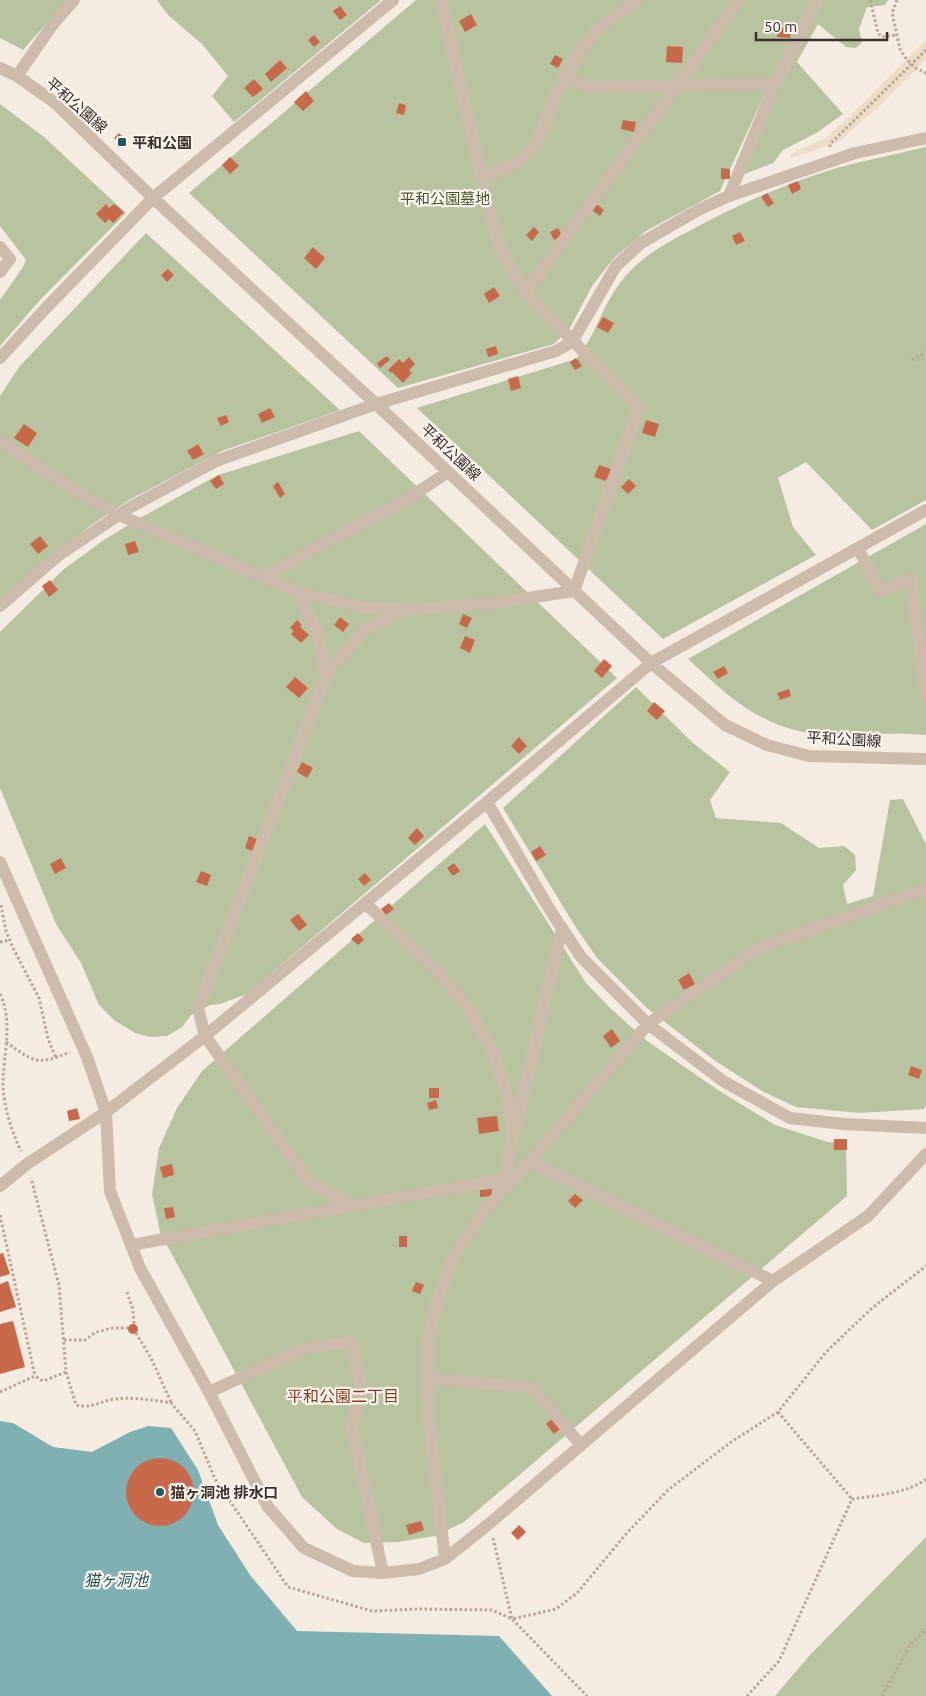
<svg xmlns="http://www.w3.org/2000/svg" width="926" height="1696" font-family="Ubuntu,'Noto Sans JP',sans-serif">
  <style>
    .green { fill: #b8c4a0 }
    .plaza { fill: #ecdcc8 }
    .water { fill: #7fb0b2 }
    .building { fill: #c8694b }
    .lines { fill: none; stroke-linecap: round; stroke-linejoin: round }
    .path { stroke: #b9a596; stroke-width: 3; stroke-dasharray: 2.5 2.5; stroke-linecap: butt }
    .minor { stroke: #cdbbac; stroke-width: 12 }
    .poi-dot { fill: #1f5a5e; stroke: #fbf5ee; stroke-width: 2 }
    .labels { text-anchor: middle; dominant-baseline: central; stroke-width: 4.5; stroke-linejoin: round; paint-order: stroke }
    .street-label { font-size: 15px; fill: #3b302b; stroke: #fbf5ee }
    .poi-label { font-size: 15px; font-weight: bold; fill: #3b302b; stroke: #fbf5ee; text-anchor: start }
    .park-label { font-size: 15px; fill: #4a5a2e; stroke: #fbf5ee }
    .neighbourhood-label { font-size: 16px; fill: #8c3b22; stroke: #fbf5ee }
    .water-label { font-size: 16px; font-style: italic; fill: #1f5a5e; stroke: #fbf5ee }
  </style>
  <rect width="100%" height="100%" fill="#f4ebe1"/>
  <!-- green -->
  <path class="green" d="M 0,0 L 67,0 L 23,50 L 0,38 Z
    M 157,0 L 381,0 L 234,122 L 212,96 L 228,76 L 202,44 L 168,15 Z
    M 416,0 L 812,0 L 773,76 L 720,191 L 646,231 L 613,259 L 592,286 L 570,328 L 554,344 L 398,388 L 189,193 Z
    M 822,0 L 888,0 L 885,5 L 867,7 L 859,29 L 862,42 L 856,48 L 846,47 L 818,24 L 797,62 L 843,114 L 818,132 L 783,150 L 773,163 L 737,177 Z
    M 0,104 L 44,137 L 126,213 L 40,300 L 0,346 L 0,300 L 23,267 L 26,260 L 0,226 Z
    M 926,147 L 926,500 L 872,530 L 806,462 L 778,478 L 793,527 L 816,555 L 663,639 L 417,408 L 576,359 C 597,335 603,302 624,278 C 642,256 666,243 691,230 C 737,205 787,183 837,168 C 866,160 897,154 926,147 Z
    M 146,233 L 340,410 L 222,451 L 129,500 L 90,526 L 33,570 L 0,600 L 0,396 L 19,367 Z
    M 359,431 L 617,678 L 247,994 L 220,1004 L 210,1005 L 191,1015 L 182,1027 L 167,1036 L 150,1037 L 135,1033 L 114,1020 L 99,1005 L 81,963 L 56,924 L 0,788 L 0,632 L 64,569 L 104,540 L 140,518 L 218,475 Z
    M 926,524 L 926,735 C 895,732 864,735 834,735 C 768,734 733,701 688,659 Z
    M 636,687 L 693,743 L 730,772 L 710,800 L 716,818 L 781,823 L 819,848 L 844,846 L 855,855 L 856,870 L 843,885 L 847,904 L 873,896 L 890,800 L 903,799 L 926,844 L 926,1105 L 924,1109 L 860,1113 L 796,1107 L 762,1091 L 714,1060 L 647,1008 L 597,958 L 575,926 L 503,808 Z
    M 485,824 L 586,983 L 610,1008 L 647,1041 L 718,1090 L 775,1125 L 828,1142 L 846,1143 L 847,1196 L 464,1522 L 435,1536 L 398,1542 L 364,1543 L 337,1529 L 302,1497 L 160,1232 L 152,1194 L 159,1148 L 177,1108 L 202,1071 Z
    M 926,1537 L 926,1696 L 775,1696 L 809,1656 Z"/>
  <!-- plaza -->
  <path class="plaza" d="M 926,40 L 926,59 L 879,107 L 860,122 L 840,141 L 790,159 L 792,153 L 826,138 L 853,113 Z"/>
  <!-- water -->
  <path class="water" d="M 0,1421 L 13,1423 L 53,1447 L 92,1452 L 130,1432 L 148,1426 L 171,1428 L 198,1470 L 218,1525 L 250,1575 L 297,1631 L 499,1636 L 552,1696 L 0,1696 Z"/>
  <!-- building -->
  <path class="building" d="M 340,6 L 347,15 L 340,20 L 333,11 Z
    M 471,14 L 477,25 L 465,32 L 459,21 Z
    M 779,27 L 791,29 L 790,38 L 777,37 Z
    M 314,35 L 320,42 L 314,47 L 308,40 Z
    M 667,46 L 683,47 L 682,63 L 666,62 Z
    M 555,55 L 563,59 L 558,68 L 550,64 Z
    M 280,60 L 287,68 L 271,82 L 265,74 Z
    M 254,79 L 263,89 L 253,97 L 244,88 Z
    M 306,91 L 314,101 L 303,111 L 294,102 Z
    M 399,103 L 406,105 L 404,115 L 396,113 Z
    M 623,120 L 636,122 L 634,132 L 621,129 Z
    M 119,133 L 127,141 L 122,146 L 114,138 Z
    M 230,157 L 239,166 L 230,174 L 222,165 Z
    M 721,168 L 730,169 L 730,179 L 721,179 Z
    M 798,181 L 801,189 L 792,194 L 788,185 Z
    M 767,193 L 774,203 L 768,207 L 761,197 Z
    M 106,204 L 109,208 L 114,204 L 124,212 L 113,223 L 109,219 L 105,223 L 96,214 Z
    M 597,204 L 604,210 L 600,216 L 592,210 Z
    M 534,227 L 539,232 L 532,241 L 526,235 Z
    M 558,228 L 562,236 L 554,240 L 550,232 Z
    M 740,232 L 745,241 L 736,245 L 732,236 Z
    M 313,247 L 325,258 L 316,269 L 304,258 Z
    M 168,269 L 174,275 L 167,282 L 161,275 Z
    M 494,287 L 500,296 L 489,303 L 484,294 Z
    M 603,317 L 614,323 L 608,333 L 597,327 Z
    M 496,346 L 498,354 L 488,357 L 486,349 Z
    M 387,356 L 390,360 L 380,368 L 377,363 Z
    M 409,357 L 415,364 L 409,370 L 412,373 L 403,383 L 392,372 L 391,373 L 388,370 L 399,359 L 403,363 Z
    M 576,358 L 582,366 L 575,370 L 570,362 Z
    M 518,376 L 521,388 L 511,391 L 508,379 Z
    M 270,408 L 275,417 L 262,423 L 258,414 Z
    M 226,415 L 229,422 L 221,426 L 217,418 Z
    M 646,420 L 659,424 L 655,437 L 642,433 Z
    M 24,424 L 37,433 L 28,447 L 14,438 Z
    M 198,444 L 204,454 L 193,460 L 187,451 Z
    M 599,465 L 611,469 L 606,481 L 594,477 Z
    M 219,475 L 224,484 L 216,489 L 210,481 Z
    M 629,479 L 636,486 L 628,494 L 621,487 Z
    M 278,482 L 285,494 L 280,498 L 273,486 Z
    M 40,536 L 48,546 L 38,554 L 30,544 Z
    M 135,541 L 139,552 L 128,555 L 125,544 Z
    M 50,580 L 58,590 L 49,597 L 42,586 Z
    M 463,614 L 472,618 L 467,628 L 459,624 Z
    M 340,617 L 349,624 L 343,632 L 334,625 Z
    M 297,620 L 302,625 L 300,627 L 309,635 L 301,643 L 291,634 L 294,631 L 290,628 Z
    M 465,636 L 475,640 L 470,653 L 460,648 Z
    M 604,659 L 612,666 L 602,678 L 594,671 Z
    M 724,666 L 728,673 L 718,679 L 713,672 Z
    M 295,677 L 308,688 L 299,698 L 286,687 Z
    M 789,689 L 791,696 L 780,700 L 777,693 Z
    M 654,702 L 665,711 L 657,720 L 647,711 Z
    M 519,737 L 527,746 L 519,754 L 511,746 Z
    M 302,762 L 313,768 L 307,778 L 297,772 Z
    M 417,828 L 424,836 L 415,845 L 408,838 Z
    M 249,836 L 259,840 L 255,852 L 245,848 Z
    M 540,846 L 546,855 L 536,861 L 531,852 Z
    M 61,858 L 66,868 L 55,874 L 50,864 Z
    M 454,863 L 460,871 L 453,876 L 447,868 Z
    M 201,871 L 211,875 L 207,886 L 196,882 Z
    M 365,873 L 371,880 L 364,886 L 358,879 Z
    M 389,903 L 394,909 L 386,915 L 381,909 Z
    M 298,914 L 307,925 L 299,931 L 290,920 Z
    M 358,933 L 364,940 L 358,945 L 351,939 Z
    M 689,973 L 695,984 L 684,990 L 678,980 Z
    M 612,1029 L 620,1041 L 611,1048 L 603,1036 Z
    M 911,1066 L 922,1070 L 919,1079 L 908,1075 Z
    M 429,1088 L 439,1088 L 439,1098 L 429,1098 Z
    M 436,1100 L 438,1108 L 429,1110 L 427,1103 Z
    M 77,1108 L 80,1119 L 69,1121 L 67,1111 Z
    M 497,1116 L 499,1131 L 479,1134 L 477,1118 Z
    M 834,1139 L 847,1139 L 847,1150 L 834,1150 Z
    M 172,1164 L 174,1175 L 163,1178 L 160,1167 Z
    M 492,1189 L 492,1196 L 480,1197 L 480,1190 Z
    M 575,1194 L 583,1200 L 575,1208 L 568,1201 Z
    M 173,1207 L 175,1217 L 166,1219 L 164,1208 Z
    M 399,1236 L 407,1236 L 407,1247 L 399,1247 Z
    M 3,1253 L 10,1274 L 0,1277 L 0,1254 Z
    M 8,1281 L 16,1307 L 0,1312 L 0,1284 Z
    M 416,1282 L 424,1285 L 420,1294 L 412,1291 Z
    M 13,1321 L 25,1367 L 0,1374 L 0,1324 Z
    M128 1329a5 5 0 1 1 10 0a5 5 0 1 1-10 0Z
    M 556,1416 L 564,1426 L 554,1434 L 546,1424 Z
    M126 1492a34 34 0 1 1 68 0a34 34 0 1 1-68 0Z
    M 421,1521 L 424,1530 L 409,1535 L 406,1525 Z
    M 519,1525 L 526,1532 L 518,1540 L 511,1533 Z"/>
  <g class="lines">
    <!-- path -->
    <path class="path" d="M 870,0 L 878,33 L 882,37 L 896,35
      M 897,0 L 892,13 L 900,49 L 907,60 L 916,68 L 926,73
      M 830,147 L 830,144 L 926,50
      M 912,360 L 926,352
      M 1,905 L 6,931 L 13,948 L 39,998 L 48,1039 L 56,1058
      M 0,942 L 10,940
      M 0,994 C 13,1020 4,1053 3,1081 C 3,1105 11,1130 21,1151
      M 6,1042 C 34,1062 37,1066 70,1052
      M 0,1215 L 35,1376
      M 127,1292 L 133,1310 L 134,1324
      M 136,1333 L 151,1358 L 171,1402
      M 64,1340 L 85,1340 L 96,1332 L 113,1328 L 128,1328
      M 66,1372 L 76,1405 C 90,1409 101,1401 115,1399 C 134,1397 152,1400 171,1403 L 195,1431 L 215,1479 L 288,1587 L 372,1611 L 418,1609 L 492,1610 L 512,1619 L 587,1696
      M 0,1392 L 35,1376 L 43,1381 L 66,1372 L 59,1285 L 31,1178
      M 778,1412 L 852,1499
      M 493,1538 L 512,1619 L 556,1609 L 578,1592 L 625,1535 L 668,1490 L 731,1442 L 778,1412 L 826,1352 L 872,1308 L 926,1266
      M 747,1696 L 779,1661 L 852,1499 C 874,1496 909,1493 926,1479
      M 882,1696 L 910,1645 L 926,1629"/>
    <!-- minor -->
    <path class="minor" d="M 0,68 L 17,76 L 54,102 L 153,198 L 376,404 L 651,663 L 725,725 L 767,745 L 809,756 L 926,759
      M 17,76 L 53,24 L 74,0
      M 565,76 L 587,87 L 775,84
      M 482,179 L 522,160 L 537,142 L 545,124 L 554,98 L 580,51 L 601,26 L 637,0
      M 729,196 L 775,84 L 817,0
      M 0,247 L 10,259 L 0,272
      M 525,293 L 739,0
      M 0,358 L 46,308 L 153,198 L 393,0
      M 0,441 L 71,488 L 119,515 L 298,592 L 365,608 L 419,609 L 495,603 L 574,591 L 639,407 L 525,293 L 504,256 L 492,222 L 441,0
      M 858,548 L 880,591 L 911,579 L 926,697
      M 263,577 L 409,498 L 448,472
      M 298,592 L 318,634 L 326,676
      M 0,606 L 59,555 L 129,508 L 216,461 L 376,404 L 556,351 L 572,342 L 616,266 L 641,243 L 700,209 L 729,196 L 855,153 L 926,138
      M 487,802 L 550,910 L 581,957 L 648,1024 L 723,1081 L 790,1118 L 844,1124 L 926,1128
      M 0,862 L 87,1057 L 106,1112 L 110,1191 L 131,1245 L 140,1268 L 209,1392 L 268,1507 L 304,1548 L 353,1571 L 383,1573 L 419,1569 L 445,1559 L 490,1523 L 773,1281 L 868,1216 L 926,1154
      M 365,903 L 440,974 L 469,1009 L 494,1054 L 508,1097 L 513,1138 L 504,1179
      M 515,1130 L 562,928
      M 530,1161 L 773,1281
      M 0,1186 L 27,1164 L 106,1112 L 205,1036 L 487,802 L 651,663 L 926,510
      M 355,1206 L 310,1183 L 205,1036 L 198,1008 L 328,671 L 365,630 L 404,610
      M 131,1245 L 515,1177
      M 428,1379 L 531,1387 L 581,1445
      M 209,1392 L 308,1347 L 352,1342 L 361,1390 L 352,1426 L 383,1573
      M 445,1559 L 429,1420 L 427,1347 L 437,1301 L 455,1254 L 484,1211 L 530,1161 L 648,1024 L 757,949 L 926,889"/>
  </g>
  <!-- markers -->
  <g class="poi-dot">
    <rect x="117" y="137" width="10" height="10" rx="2.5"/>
    <circle cx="160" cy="1492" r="5"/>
  </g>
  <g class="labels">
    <!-- street labels -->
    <g class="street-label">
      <text transform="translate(77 105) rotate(41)">平和公園線</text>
      <text transform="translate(451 452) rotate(43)">平和公園線</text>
      <text transform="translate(844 739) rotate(3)">平和公園線</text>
    </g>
    <!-- poi labels -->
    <g class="poi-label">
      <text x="132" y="142">平和公園</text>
      <text x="170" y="1492">猫ヶ洞池 排水口</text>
    </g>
    <!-- park labels -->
    <g class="park-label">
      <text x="445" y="198">平和公園墓地</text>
    </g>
    <!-- neighbourhood labels -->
    <g class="neighbourhood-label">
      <text x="343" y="1396">平和公園二丁目</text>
    </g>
    <!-- water labels -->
    <g class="water-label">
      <text x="116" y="1580">猫ヶ洞池</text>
    </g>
  </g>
  <!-- scale -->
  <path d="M756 32v8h131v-8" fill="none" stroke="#3b302b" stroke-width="2.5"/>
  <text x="764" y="32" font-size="15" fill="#3b302b" stroke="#fbf5ee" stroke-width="4" paint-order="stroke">50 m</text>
</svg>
